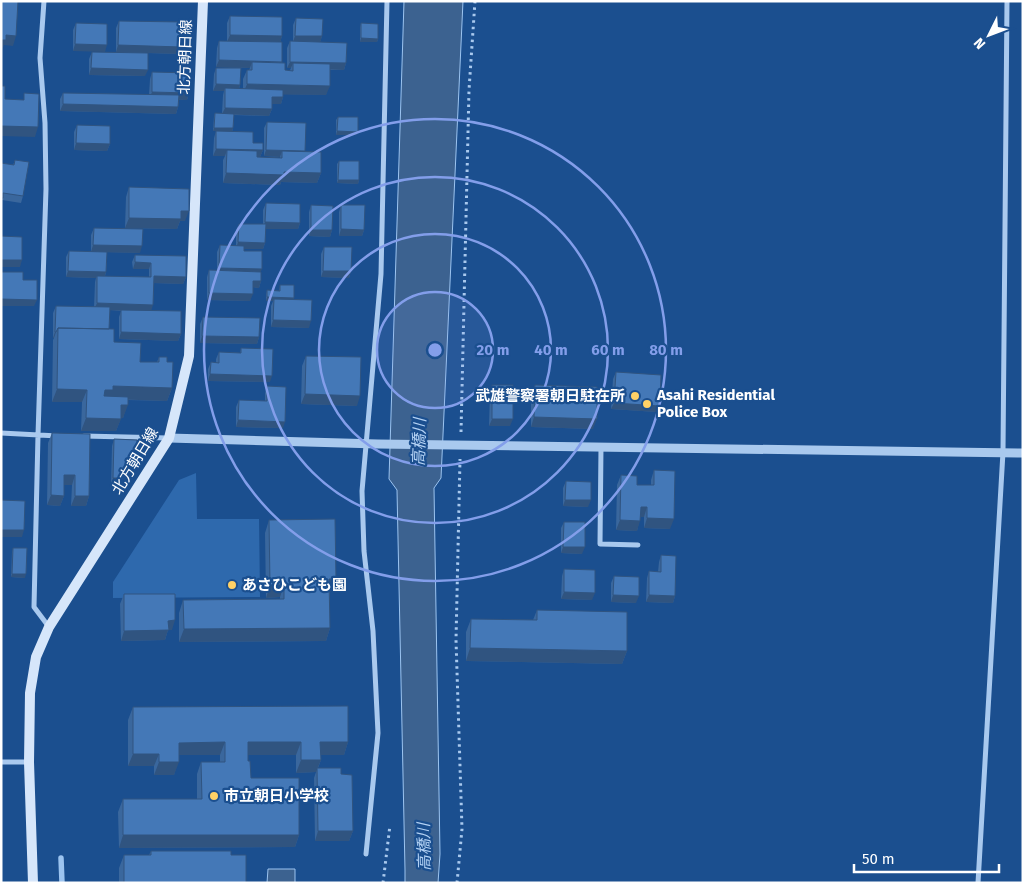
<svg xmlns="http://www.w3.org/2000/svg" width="1024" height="884" font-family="'Fira Sans','Noto Sans JP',sans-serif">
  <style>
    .green { fill: #2e69ad }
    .water { fill: #3c6290; stroke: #9cc4f0 }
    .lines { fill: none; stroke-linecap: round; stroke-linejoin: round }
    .stream { stroke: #9cc4f0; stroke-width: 5.5 }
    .path { stroke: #a9c9ee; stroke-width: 3; stroke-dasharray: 2.5 4; stroke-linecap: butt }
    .minor { stroke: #a9c9ee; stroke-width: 5 }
    .tertiary { stroke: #a9c9ee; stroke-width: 9 }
    .secondary { stroke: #d6e6fa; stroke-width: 10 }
    .wall { fill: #3a679d }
    .shaded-wall { fill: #305480 }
    .building { fill: #4478b7; stroke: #305480 }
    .ring { fill: none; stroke: #839eea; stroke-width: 2.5 }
    .poi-dot { fill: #ffd166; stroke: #1b4f8f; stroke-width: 2 }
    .labels { text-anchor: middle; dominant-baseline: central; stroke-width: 4.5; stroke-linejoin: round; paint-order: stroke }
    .street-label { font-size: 15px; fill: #fff; stroke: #1b4f8f }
    .poi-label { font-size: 15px; font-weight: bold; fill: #fff; stroke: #1b4f8f; text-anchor: start }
    .water-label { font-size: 16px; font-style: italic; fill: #b5d3f5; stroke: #1b4f8f }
    .centre { fill: #839eea; stroke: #1b4f8f; stroke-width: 2.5 }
    .ring-label { font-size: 15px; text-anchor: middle; font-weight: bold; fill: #839eea; stroke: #1b4f8f; stroke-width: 4.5; stroke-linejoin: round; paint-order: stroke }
  </style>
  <rect width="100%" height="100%" fill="#1b4f8f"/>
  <!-- green -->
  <path class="green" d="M 196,473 L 197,519 L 259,519 L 260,597 L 113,598 L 113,582 L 179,480 Z"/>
  <!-- water -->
  <path class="water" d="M 404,1 L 463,1 L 441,478 L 434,488 L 440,854 L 438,883 L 405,883 L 405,870 L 397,490 L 389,479 Z
    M 268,869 L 295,869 L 295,883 L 267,883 Z"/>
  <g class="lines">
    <!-- stream -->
    <path class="stream" d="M 61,858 L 62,883"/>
    <!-- path -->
    <path class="path" d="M 461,432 L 469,90 L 475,1
      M 383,883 L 390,825
      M 457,883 L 462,829 L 456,640 L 460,459"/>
    <!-- minor -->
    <path class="minor" d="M 44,1 L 40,58 L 45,123 L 46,189 L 38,435 L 34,607 L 49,627
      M 1,433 L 58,436
      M 84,436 L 168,438
      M 601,447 L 600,544 L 638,545
      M 1,762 L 29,762
      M 366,854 L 378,733 L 373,631 L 364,551 L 362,491 L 381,274 L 387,1
      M 978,883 L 1003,452 L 1007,1"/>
    <!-- tertiary -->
    <path class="tertiary" d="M 169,438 L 378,444 L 1023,453"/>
    <!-- secondary -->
    <path class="secondary" d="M 33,883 L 29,762 L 30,693 L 36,657 L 49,627 L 169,438 L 189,356 L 203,1"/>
  </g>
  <!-- wall -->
  <path class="wall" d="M 230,16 L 282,36 L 280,42 L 282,62 L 285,70 L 290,70 L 291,68 L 287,68 L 287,48 L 290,41 L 293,41 L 293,25 L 296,18 L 322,36 L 320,42 L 346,63 L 344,70 L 330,70 L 326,95 L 283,94 L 283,97 L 281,104 L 272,104 L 272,109 L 269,116 L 234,115 L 233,128 L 232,132 L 253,143 L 263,150 L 260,157 L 257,157 L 280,158 L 280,157 L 264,156 L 264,128 L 267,122 L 305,152 L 321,173 L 317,183 L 281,182 L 280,185 L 223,183 L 223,160 L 225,156 L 213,156 L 214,138 L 216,131 L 213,131 L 214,116 L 215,113 L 222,113 L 223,95 L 224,91 L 213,91 L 214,74 L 216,68 L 240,85 L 239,89 L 243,89 L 243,79 L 247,70 L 249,70 L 250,68 L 216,67 L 217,48 L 219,41 L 227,41 L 227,23 Z
    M 119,21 L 179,54 L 116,52 L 116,28 Z
    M 76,23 L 107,45 L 73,51 L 73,30 Z
    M 361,23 L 378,39 L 377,42 L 360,42 L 360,27 Z
    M 92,52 L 145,76 L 89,75 L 89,59 Z
    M 152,72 L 189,93 L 187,100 L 179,100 L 178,107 L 176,114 L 60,111 L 60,99 L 63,93 L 149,95 L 150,79 Z
    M 338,117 L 358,132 L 356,135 L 336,135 L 336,120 Z
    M 77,125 L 110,144 L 107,151 L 74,150 L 74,132 Z
    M 15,160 L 23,196 L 21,203 L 2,200 L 1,202 L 1,163 L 13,165 Z
    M 339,161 L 359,180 L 358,184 L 337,183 L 337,164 Z
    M 129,187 L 185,221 L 180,221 L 177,229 L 125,228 L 126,197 Z
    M 266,203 L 300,223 L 298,229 L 265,229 L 265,243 L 263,249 L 244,249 L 244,251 L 261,272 L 261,281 L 259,288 L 253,287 L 250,301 L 207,300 L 207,277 L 209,270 L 217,270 L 217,252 L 220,245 L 236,246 L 236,230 L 239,224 L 263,224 L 263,210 Z
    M 311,205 L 332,230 L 330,237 L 309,236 L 309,212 Z
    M 341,205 L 364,230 L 362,236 L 339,236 L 339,212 Z
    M 94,228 L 140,253 L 107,252 L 106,272 L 105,276 L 149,277 L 149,269 L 133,269 L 132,262 L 135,255 L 186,277 L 183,284 L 154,283 L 151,310 L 181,334 L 178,341 L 119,339 L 119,317 L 121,311 L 110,310 L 109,329 L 114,342 L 140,362 L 157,362 L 159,357 L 167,362 L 172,388 L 167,401 L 128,400 L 123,418 L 121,418 L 116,431 L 81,431 L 82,402 L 52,402 L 53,340 L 54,338 L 53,338 L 53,313 L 56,306 L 94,307 L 95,282 L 96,278 L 66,277 L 66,257 L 69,251 L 91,251 L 91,235 Z
    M 324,247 L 351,271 L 349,278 L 321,277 L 321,254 Z
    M 280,285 L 294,298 L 293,299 L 309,328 L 271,327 L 271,306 L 273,301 L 266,301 L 266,294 L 267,290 L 279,291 Z
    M 203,317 L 259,337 L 257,344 L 200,343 L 200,324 Z
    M 241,348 L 270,382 L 208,381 L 208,369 L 211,362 L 216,362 L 216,359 L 219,352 L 240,353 Z
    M 306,356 L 357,406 L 301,404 L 302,366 Z
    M 616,372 L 660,406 L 657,412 L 611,409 L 613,379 Z
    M 492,385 L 510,426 L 489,426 L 490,392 Z
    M 535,385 L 593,429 L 531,427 L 531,395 Z
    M 267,386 L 283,428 L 236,427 L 236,407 L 239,400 L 265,401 L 265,393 Z
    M 52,433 L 89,496 L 86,506 L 71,506 L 72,485 L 64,485 L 64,496 L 60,506 L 47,505 L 48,443 Z
    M 114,439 L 137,452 L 135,459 L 118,485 L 111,484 L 112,446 Z
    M 654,470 L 670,529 L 644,528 L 644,517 L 640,517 L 637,531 L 616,530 L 617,485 L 621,475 L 637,485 L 651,485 L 651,480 Z
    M 566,481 L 588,507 L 563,506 L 563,488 Z
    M 269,520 L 331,592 L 330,592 L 330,628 L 326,641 L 179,642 L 179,613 L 183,600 L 280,599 L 280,597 L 266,598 L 265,533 Z
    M 564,522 L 582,554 L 561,553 L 561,528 Z
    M 13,548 L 25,578 L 11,577 L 12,552 Z
    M 661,555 L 675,596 L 673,603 L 646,602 L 647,578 L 649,571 L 658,572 L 659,562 Z
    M 564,569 L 592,600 L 561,599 L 562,576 Z
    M 614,576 L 636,603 L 611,602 L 611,583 Z
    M 124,594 L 172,630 L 168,630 L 165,640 L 121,641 L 120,604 Z
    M 537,610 L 627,651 L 622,664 L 466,661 L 466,632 L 471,619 L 533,620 Z
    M 133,707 L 348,742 L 344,755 L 321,755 L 321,760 L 318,768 L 341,774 L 353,831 L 349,841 L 315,841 L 314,778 L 316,772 L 296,773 L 296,755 L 248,755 L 248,761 L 251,778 L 299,835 L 295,847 L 119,848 L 118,812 L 123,799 L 197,799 L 197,774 L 201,762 L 220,762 L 220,755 L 179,755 L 174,775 L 154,775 L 154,766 L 128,766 L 128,720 Z
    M 151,851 L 231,855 L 246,883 L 119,883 L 119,868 L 124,855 L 149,855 Z"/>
  <!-- shaded-wall -->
  <path class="shaded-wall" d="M 6,35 L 16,36 L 13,46 L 4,45 L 2,50 L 1,50 L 1,40 Z
    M 230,35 L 282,36 L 280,43 L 227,42 Z
    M 295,36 L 322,36 L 320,43 L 293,42 Z
    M 361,38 L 378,39 L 377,42 L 360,42 Z
    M 75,44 L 107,45 L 105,52 L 73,51 Z
    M 118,45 L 181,47 L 179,54 L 116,52 Z
    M 219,60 L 282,62 L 252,62 L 250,68 L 216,67 Z
    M 290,62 L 346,63 L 344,70 L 293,68 L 293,63 L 291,68 L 287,68 Z
    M 91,68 L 148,70 L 145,76 L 89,75 Z
    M 216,84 L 240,85 L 238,92 L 225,88 L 224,91 L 213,91 Z
    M 247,84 L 330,86 L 326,95 L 243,94 Z
    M 152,92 L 189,93 L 187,100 L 149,99 Z
    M 272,97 L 283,97 L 281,104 L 270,104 Z
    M 63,104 L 178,107 L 176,114 L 60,111 Z
    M 225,108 L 272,109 L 269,116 L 222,114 Z
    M 1,126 L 38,127 L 35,137 L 1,136 Z
    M 214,128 L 233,128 L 232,132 L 213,131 Z
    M 337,131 L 358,132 L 356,135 L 336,135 Z
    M 76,143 L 110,144 L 107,151 L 74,150 Z
    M 216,149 L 263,150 L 260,157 L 227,156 L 227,150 L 225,156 L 213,156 Z
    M 266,150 L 305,151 L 303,157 L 282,151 L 280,157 L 264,156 Z
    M 284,172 L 321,173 L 317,183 L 281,182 L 280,185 L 223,183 L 226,173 Z
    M 338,180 L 359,180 L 358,184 L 337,183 Z
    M 181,211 L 189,211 L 185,221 L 180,221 L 177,229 L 125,228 L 129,218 Z
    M 265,222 L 300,223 L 298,229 L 263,229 Z
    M 341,229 L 364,230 L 362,236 L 339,236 Z
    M 311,230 L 332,230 L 330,237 L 309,236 Z
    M 238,242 L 265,243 L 263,249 L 236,249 Z
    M 93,245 L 142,246 L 140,253 L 91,252 Z
    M 1,260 L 22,260 L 20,267 L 1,267 Z
    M 135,262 L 151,263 L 149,269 L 133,269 Z
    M 219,268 L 262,269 L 259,276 L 217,275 Z
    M 68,271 L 106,272 L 104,278 L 97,276 L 96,278 L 66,277 Z
    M 323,271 L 351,271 L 349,278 L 321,277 Z
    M 154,276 L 186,277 L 183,284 L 151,283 Z
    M 253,281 L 261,281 L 259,288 L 250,287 Z
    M 209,293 L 253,294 L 250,301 L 207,300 Z
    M 267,297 L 294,298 L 292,301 L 274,299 L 273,301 L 266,301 Z
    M 1,299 L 37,300 L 34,306 L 1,306 Z
    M 97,303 L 153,305 L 151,311 L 94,310 Z
    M 273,320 L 311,321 L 309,328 L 271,327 Z
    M 55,332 L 56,332 L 54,338 L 53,338 Z
    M 121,332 L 181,334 L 178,341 L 119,339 Z
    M 202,336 L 259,337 L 257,344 L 200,343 Z
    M 210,374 L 272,376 L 270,382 L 208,381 Z
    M 113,386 L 172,388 L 167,401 L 110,399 L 100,403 L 105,390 Z
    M 57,389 L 87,390 L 82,402 L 52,402 Z
    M 305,394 L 360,396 L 357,406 L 301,404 Z
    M 614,403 L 660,406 L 657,412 L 611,409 Z
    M 121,405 L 128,405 L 123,418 L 117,418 Z
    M 534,417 L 597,419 L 593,429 L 531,427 Z
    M 86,418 L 121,419 L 116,431 L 81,431 Z
    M 492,419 L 513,419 L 510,426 L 489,426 Z
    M 238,420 L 285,422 L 283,428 L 236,427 Z
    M 137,452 L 135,459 L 118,485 L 111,484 L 113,478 Z
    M 64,475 L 75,475 L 72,485 L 60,485 Z
    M 51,495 L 64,496 L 60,506 L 47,505 Z
    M 75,496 L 89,496 L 86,506 L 71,506 Z
    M 565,500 L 591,500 L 588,507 L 563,506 Z
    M 641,507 L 647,507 L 644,517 L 637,517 Z
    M 647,518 L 674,519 L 670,529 L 644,528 Z
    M 620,520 L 640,521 L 637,531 L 616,530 Z
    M 1,530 L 24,530 L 22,537 L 1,537 Z
    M 563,547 L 585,547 L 582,554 L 561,553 Z
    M 12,574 L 26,574 L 25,578 L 11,577 Z
    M 329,579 L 336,579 L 331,592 L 325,592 Z
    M 270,585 L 284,585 L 280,597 L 266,598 Z
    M 564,592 L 595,593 L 592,600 L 561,599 Z
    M 613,595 L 639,596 L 636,603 L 611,602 Z
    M 649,595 L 675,596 L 673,603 L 646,602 Z
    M 175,620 L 172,630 L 168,630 L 165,640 L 121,641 L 124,631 L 168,621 Z
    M 330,628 L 326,641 L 179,642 L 184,629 Z
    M 470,648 L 627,651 L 622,664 L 466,661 Z
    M 225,742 L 220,755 L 174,755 L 179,743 Z
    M 248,742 L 301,742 L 296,755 L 243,755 Z
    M 320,742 L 348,742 L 344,755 L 316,755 Z
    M 133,754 L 159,754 L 154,766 L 128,766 Z
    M 301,760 L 321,760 L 316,772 L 296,773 Z
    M 159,762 L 179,762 L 174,775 L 154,775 Z
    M 318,831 L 353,831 L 349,841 L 315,841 Z
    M 123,835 L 299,835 L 295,847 L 119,848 Z"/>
  <!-- building -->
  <path class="building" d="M 1,1 L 18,1 L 16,36 L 6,35 L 6,40 L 1,40 Z
    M 230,16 L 282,17 L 282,36 L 230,35 Z
    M 296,18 L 323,19 L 322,36 L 295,36 Z
    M 119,21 L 182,22 L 181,47 L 118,45 Z
    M 76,23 L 107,24 L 107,45 L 75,44 Z
    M 361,23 L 378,24 L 378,39 L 361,38 Z
    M 219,41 L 282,42 L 282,62 L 219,60 Z
    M 290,41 L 347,43 L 346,63 L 290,62 Z
    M 92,52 L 148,53 L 148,70 L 91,68 Z
    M 252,62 L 285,63 L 285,70 L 293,71 L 293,63 L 330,64 L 330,86 L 247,84 L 247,70 L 252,70 Z
    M 216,68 L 241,68 L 240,85 L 216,84 Z
    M 152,72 L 190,73 L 189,93 L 152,92 Z
    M 1,86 L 5,86 L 5,99 L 24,100 L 24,93 L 39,94 L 38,127 L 1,126 Z
    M 225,88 L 283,90 L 283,97 L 272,97 L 272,109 L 225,108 Z
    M 63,93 L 179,95 L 178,107 L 63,104 Z
    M 215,113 L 234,114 L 233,128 L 214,128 Z
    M 338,117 L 358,117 L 358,132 L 337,131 Z
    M 267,122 L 306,123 L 305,151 L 266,150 Z
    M 77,125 L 110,126 L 110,144 L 76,143 Z
    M 216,131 L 253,132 L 253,143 L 263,143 L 263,150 L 216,149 Z
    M 227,150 L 257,151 L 257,157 L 282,158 L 282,151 L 321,152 L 321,173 L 284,172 L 284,175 L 226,173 Z
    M 15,160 L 29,162 L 23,196 L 3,193 L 3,198 L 1,198 L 1,163 L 14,165 Z
    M 339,161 L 359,161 L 359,180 L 338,180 Z
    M 129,187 L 189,189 L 189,211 L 181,211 L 181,219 L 129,218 Z
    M 266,203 L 300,204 L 300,223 L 265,222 Z
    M 311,205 L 333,206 L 332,230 L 311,230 Z
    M 341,205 L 365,205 L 364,230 L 341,229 Z
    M 239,224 L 266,224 L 265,243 L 238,242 Z
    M 94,228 L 143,229 L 142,246 L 93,245 Z
    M 1,236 L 22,237 L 22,260 L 1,260 Z
    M 220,245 L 244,246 L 244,251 L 262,251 L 262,269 L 219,268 Z
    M 324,247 L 352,247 L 351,271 L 323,271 Z
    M 69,251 L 107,252 L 106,272 L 68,271 Z
    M 135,255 L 186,256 L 186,277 L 154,276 L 153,305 L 97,303 L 97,276 L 151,277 L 151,263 L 135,262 Z
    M 209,270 L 261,272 L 261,281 L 253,281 L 253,294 L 209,293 Z
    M 1,272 L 23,272 L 23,280 L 37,280 L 37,300 L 1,299 Z
    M 280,285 L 294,285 L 294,298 L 267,297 L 267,290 L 280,291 Z
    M 274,299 L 312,300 L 311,321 L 273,320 Z
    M 56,306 L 110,307 L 109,329 L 58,328 L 56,332 L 55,332 Z
    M 121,310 L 181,311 L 181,334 L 121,332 Z
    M 203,317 L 260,318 L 259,337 L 202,336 Z
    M 58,328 L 114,329 L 114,342 L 141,343 L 140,362 L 159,362 L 159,357 L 167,357 L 167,362 L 173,362 L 172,388 L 113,386 L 113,390 L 105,390 L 104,396 L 128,397 L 128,405 L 121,405 L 121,419 L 86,418 L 87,390 L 57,389 Z
    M 241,348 L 273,349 L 272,376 L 210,374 L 211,362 L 219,363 L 219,352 L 241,353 Z
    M 306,356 L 361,357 L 360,396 L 305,394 Z
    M 616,372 L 661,375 L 660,406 L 614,403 Z
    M 492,385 L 513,385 L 513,419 L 492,419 Z
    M 535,385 L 597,387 L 597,419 L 534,417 Z
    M 267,386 L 286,387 L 285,422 L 238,420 L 239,400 L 267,401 Z
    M 52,433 L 90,434 L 89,496 L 75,496 L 75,475 L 64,475 L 64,496 L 51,495 Z
    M 114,439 L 137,440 L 137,452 L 120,478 L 113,478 Z
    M 654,470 L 675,471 L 674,519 L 647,518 L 647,507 L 641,507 L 640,521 L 620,520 L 621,475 L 637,476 L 637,485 L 654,485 Z
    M 566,481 L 591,482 L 591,500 L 565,500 Z
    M 1,500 L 25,501 L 24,530 L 1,530 Z
    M 335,519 L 336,579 L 329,579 L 330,628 L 184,629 L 183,600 L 284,599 L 284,585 L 270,585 L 269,520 Z
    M 564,522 L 585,522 L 585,547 L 563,547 Z
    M 13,548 L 27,548 L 26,574 L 12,574 Z
    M 661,555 L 676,556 L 675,596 L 649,595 L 649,571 L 661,572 Z
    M 564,569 L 595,570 L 595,593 L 564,592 Z
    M 614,576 L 639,577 L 639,596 L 613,595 Z
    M 124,594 L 175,594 L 175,620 L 168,621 L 169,630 L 124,631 Z
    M 537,610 L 627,612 L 627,651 L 470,648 L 471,619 L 537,620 Z
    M 348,706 L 348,742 L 320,742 L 321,760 L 301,760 L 301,742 L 248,742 L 248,761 L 250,761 L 251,778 L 299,778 L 299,835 L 123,835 L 123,799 L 202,799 L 201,762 L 225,762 L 225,742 L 179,743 L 179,762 L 159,762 L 159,754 L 133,754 L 133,707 Z
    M 317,768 L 341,768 L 341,774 L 352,775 L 353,831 L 318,831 Z
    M 151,851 L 231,851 L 231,855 L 246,855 L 246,883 L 124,883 L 124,855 L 151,855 Z"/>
  <!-- distance rings -->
  <circle cx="435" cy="350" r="58" fill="#839eea" fill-opacity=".12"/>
  <g class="ring">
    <circle cx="435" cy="350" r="58"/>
    <circle cx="435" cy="350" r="116"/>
    <circle cx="435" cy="350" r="173"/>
    <circle cx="435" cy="350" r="231"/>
  </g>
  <!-- markers -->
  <g class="poi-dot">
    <circle cx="635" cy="396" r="5"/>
    <circle cx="647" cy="404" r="5"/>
    <circle cx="232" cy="585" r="5"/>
    <circle cx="214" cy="796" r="5"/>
  </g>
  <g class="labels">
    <!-- street labels -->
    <g class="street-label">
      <text transform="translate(185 57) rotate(-88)">北方朝日線</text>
      <text transform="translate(135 461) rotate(-59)">北方朝日線</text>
    </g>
    <!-- poi labels -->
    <g class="poi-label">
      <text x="657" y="395">Asahi Residential<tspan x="657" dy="17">Police Box</tspan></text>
      <text x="625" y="396" text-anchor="end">武雄警察署朝日駐在所</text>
      <text x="242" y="585">あさひこども園</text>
      <text x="224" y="796">市立朝日小学校</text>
    </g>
    <!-- water labels -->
    <g class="water-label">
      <text transform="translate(419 442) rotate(-88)">高橋川</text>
      <text transform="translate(424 847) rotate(-91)">高橋川</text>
    </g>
  </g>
  <circle cx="435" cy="350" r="8" class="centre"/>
  <g class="ring-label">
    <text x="493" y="355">20 m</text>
    <text x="551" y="355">40 m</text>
    <text x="608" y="355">60 m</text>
    <text x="666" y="355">80 m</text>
  </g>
  <!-- border -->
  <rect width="1024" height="884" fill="none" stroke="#ffffff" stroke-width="5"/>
  <!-- north arrow -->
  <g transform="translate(989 35) rotate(228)" stroke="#1b4f8f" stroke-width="4" paint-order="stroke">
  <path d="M0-4L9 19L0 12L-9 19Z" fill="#ffffff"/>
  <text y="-8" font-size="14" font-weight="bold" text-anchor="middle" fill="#ffffff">N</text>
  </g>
  <!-- scale -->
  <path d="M854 864v8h145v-8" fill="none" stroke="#ffffff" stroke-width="2.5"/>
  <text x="862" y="864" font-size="15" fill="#ffffff" stroke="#1b4f8f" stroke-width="4" paint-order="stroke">50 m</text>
</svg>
